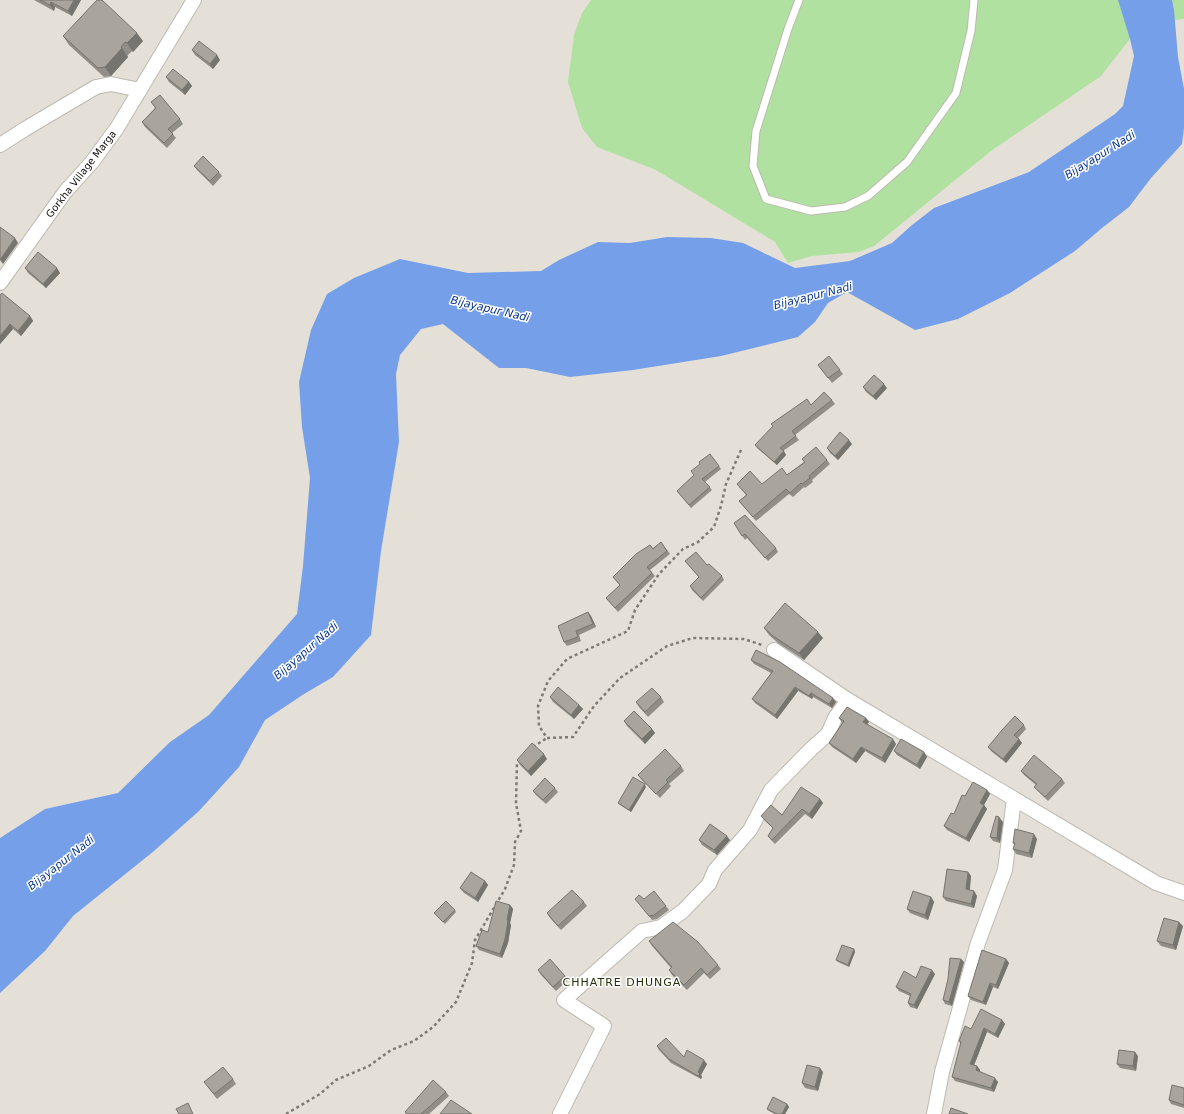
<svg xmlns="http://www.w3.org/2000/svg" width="1184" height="1114" font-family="'DejaVu Sans',sans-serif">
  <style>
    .green { fill: #b1e1a0 }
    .water { fill: #769fe9 }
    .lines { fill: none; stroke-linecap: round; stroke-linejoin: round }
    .lane-casing { stroke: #bdb9b1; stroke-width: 9 }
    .street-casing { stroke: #bdb9b1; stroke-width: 16 }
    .path { stroke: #7d7b75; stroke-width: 2.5; stroke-dasharray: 3 3; stroke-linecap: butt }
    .lane { stroke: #fff; stroke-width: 7 }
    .street { stroke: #fff; stroke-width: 14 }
    .wall { fill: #918e87 }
    .shaded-wall { fill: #76746e }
    .building { fill: #a9a59d; stroke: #76746e }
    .labels { text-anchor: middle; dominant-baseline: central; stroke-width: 3; stroke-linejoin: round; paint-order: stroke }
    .street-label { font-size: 10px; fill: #0f0e0b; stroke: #fff }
    .water-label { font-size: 11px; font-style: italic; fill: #0c378c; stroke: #fff }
    .neighbourhood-label { font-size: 11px; letter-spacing: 1px; fill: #24300a; stroke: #fff }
  </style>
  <rect width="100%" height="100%" fill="#e4e0d8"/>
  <!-- green -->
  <path class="green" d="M 591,0 L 1184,0 L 1184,19 L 1165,21 L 1130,39 L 1101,76 L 991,151 L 874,246 L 859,252 L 812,256 L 788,263 L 775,242 L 656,170 L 597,147 L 582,128 L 568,82 L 574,35 L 582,13 Z"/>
  <!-- water -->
  <path class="water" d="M 1118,0 L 1172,0 L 1174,10 L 1178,57 L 1184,89 L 1184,128 L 1182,144 L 1151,178 L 1129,207 L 1102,228 L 1075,251 L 1010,293 L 958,319 L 915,330 L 847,292 L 828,303 L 815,322 L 798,337 L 721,356 L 633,370 L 570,377 L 526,368 L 499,368 L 443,324 L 421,329 L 400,355 L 396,374 L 399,442 L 381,551 L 371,635 L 333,677 L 304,694 L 265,720 L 239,767 L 199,811 L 154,851 L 73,916 L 45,951 L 0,993 L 0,838 L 45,809 L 118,793 L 170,742 L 209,715 L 297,614 L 303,566 L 310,478 L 302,427 L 299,382 L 311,330 L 327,294 L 354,278 L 400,259 L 468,273 L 541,271 L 559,260 L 598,242 L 630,243 L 667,237 L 711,238 L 743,243 L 795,268 L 850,261 L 892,243 L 912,225 L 934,208 L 1029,172 L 1115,114 L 1123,106 L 1134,56 L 1130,39 Z"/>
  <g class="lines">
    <defs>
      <path id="lane" d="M 799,0 L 788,29 L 756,131 L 753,166 L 766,199 L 811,211 L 845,207 L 868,196 L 907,162 L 956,93 L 971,31 L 974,0"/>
      <path id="street" d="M 0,145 L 25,129 L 96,87 L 111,84 L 140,90
        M 0,283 L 65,192 L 92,162 L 117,128 L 194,0
        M 774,650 L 848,700 L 1156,883 L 1184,893
        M 560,1114 L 604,1026 L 564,1000 L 642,931 L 661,927 L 683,911 L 709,884 L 715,870 L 750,830 L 771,790 L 811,749 L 828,734 L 835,718 L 848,700
        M 934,1114 L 942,1072 L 978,943 L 1005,870 L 1014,799"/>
    </defs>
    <!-- lane casing -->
    <use href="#lane" class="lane-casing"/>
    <!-- street casing -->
    <use href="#street" class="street-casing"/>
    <!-- path -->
    <path class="path" d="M 741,450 L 726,484 L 721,506 L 714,527 L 698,542 L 683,549 L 659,574 L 635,610 L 628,631 L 567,659 L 548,681 L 538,706 L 539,726 L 547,738 L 573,737 L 594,706 L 620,678 L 667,646 L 693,638 L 744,639 L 762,645
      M 533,747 L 547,738
      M 286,1114 L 320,1094 L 336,1080 L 369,1066 L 391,1050 L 414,1041 L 433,1027 L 456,1002 L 472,963 L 475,940 L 505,889 L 514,865 L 515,842 L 521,831 L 516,803 L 517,763 L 520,760"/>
    <!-- lane -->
    <use href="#lane" class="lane"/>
    <!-- street -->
    <use href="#street" class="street"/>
  </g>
  <!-- wall -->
  <path class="wall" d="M 34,0 L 81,0 L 72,16 L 55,7 L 54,11 Z
    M 63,36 L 143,41 L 133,52 L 132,51 L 127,56 L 128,57 L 111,76 L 104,77 L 69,45 Z
    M 192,50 L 220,60 L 213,69 L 195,55 Z
    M 166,77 L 189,82 L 192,86 L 185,95 L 169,82 Z
    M 151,102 L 180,119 L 183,124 L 172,133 L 176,138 L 167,148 L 145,127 L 142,122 L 155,108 Z
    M 194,166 L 219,172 L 222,176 L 213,186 L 197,170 Z
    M 25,268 L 60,273 L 46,288 L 28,273 Z
    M 0,295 L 30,316 L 33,321 L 21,336 L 13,329 L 0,344 Z
    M 829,356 L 843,374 L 832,383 L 818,365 Z
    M 863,387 L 887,388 L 876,400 L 866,392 Z
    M 832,400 L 835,404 L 795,435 L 799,440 L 783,451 L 786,455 L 777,465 L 758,449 L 755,445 L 811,405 Z
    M 852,444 L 838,460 L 830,453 L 827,448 Z
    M 710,454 L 721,469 L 705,482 L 712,490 L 691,508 L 677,491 L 694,475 L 700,464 Z
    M 802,459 L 827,460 L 830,464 L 812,480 L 813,482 L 805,488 L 804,487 L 793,497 L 789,494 L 756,521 L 739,501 L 746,495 L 740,488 L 737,484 L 762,484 L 787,475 L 804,462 Z
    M 734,523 L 776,548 L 778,552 L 768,561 L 747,538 L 745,540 Z
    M 661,542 L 670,554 L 650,570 L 655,576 L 618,612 L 606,598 L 620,585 L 613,577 Z
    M 685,561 L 707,565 L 722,576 L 724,580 L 703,601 L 692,590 L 690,586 L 699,577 Z
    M 588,612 L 591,616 L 596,627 L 579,635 L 581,641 L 567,646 L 564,642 Z
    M 764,628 L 823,638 L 804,660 L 778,643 L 769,635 Z
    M 751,660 L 836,702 L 832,708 L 813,697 L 812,699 L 798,691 L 777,719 L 755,703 L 752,699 L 771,673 L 754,664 Z
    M 550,697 L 579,705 L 583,709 L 574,719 L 553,702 Z
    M 661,697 L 664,702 L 648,717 L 639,707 L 636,702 Z
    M 839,718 L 866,718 L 869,722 L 867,724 L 896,744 L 885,763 L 865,751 L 856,763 L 832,747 L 829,743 L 842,723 Z
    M 624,721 L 652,729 L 655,733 L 645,744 L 627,726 Z
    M 1024,725 L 1026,729 L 1018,738 L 1022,743 L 1006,763 L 991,751 L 988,747 Z
    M 894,751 L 924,752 L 927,757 L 920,769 L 897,755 Z
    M 547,759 L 531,776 L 520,765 L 517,760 Z
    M 681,766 L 684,771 L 669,784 L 671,786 L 660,798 L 641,779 L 638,775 Z
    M 1021,771 L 1062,779 L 1065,783 L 1048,801 L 1034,787 L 1036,785 L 1024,775 Z
    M 646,787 L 631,812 L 620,805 L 618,803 Z
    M 555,788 L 558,792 L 546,804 L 536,795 L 533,791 Z
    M 987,790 L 990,794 L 984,805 L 987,809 L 969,842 L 947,830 L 944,826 L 954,814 L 965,796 Z
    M 820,799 L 823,803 L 812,819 L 805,814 L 775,844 L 771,840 L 768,836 L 773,828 L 765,821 L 761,816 L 782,815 Z
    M 1003,822 L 1000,843 L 993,841 L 990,837 Z
    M 1037,839 L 1032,858 L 1016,854 L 1013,849 L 1015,845 L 1013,843 Z
    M 699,840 L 730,840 L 717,855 L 702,845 Z
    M 968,872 L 971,876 L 970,890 L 974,891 L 977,896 L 974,908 L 946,901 L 943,897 Z
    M 485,881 L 488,885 L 478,902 L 464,893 L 460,888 Z
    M 931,897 L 934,902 L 928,920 L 910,913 L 907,909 Z
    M 635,899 L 644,899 L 666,906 L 669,910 L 657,919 L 652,920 Z
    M 584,902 L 587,906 L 561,930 L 550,918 L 547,913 Z
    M 510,905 L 513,909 L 510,923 L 511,925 L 508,943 L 502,958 L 479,950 L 476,946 Z
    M 455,910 L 456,912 L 445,924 L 434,913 Z
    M 1183,926 L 1176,950 L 1161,946 L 1157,941 Z
    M 649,941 L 718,965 L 721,969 L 710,979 L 704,973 L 687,990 L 672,975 L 669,970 L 671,968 L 652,946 Z
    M 854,949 L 855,952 L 849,967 L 838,962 L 836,960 Z
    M 961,959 L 964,962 L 952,1006 L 945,1004 L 943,1000 Z
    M 1006,959 L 1009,963 L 998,989 L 993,987 L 986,1005 L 971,1000 L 968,996 Z
    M 538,970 L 565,976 L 568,980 L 556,991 L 541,975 Z
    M 935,974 L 917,1009 L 910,1007 L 908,1003 L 910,996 L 899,991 L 896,987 L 916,978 Z
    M 1002,1020 L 1005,1024 L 998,1038 L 987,1032 L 974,1065 L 977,1066 L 980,1070 L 979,1072 L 998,1082 L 994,1092 L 955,1081 L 952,1077 L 961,1044 L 959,1041 L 971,1029 Z
    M 657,1046 L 684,1057 L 707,1064 L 701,1075 L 702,1077 L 701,1079 L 671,1063 L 659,1050 Z
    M 1138,1056 L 1136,1071 L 1120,1068 L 1117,1064 Z
    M 823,1072 L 818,1091 L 805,1088 L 802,1083 Z
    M 233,1079 L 236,1084 L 217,1099 L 207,1086 Z
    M 1184,1088 L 1184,1108 L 1171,1104 L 1169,1100 Z
    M 446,1092 L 449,1096 L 429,1114 L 406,1114 L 405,1112 Z
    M 787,1104 L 789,1107 L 785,1114 L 775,1114 L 769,1111 L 767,1109 Z"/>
  <!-- shaded-wall -->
  <path class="shaded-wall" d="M 74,0 L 81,0 L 72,16 L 68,11 Z
    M 51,2 L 55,7 L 54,11 L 50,5 Z
    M 137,33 L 143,41 L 133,52 L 127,43 Z
    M 122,48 L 128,57 L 111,76 L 105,67 Z
    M 217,55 L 220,60 L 213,69 L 210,64 Z
    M 189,82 L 192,86 L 185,95 L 182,90 Z
    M 15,238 L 18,243 L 3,264 L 0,260 Z
    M 57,268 L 60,273 L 46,288 L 43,284 Z
    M 30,316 L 33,321 L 21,336 L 18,331 Z
    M 10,324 L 13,329 L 0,344 L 0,336 Z
    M 884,384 L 887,388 L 876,400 L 873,396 Z
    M 849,440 L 852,444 L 838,460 L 835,456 Z
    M 784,451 L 786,455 L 777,465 L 774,462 Z
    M 588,612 L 591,616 L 596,627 L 593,624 Z
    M 818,632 L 823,638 L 804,660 L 799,653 Z
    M 795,687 L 798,691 L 777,719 L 775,715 Z
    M 811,693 L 813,697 L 812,699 L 809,696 Z
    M 833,698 L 836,702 L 832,708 L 829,704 Z
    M 579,705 L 583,709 L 574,719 L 571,715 Z
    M 866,718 L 869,722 L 866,726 L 863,722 Z
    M 652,729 L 655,733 L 645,744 L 642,739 Z
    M 893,739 L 896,744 L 885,763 L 882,758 Z
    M 1019,739 L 1022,743 L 1006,763 L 1003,759 Z
    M 861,747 L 865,751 L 856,763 L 853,759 Z
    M 924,752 L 927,757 L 920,769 L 917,765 Z
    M 544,754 L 547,759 L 531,776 L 528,771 Z
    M 645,784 L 646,787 L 631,812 L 629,810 Z
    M 987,790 L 990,794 L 984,805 L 987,809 L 969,842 L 966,838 L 980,803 Z
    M 820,799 L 823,803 L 812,819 L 809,814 Z
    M 999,817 L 1003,822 L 1000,843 L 997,838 Z
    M 1034,834 L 1037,839 L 1032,858 L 1029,853 Z
    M 727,836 L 730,840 L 717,855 L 714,850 Z
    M 968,872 L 971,876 L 969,893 L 966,889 Z
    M 485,881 L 488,885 L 478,902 L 475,898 Z
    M 974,891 L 977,896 L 974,908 L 971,904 Z
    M 931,897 L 934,902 L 928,920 L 925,915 Z
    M 510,905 L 513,909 L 510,923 L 511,925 L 508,943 L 502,958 L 500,954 Z
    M 1179,922 L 1183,926 L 1176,950 L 1173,945 Z
    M 854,949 L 855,952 L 849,967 L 848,965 Z
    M 961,959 L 964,962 L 952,1006 L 949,1002 Z
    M 1006,959 L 1009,963 L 998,989 L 996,985 Z
    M 932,970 L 935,974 L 917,1009 L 914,1005 Z
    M 990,983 L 993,987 L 986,1005 L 983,1002 Z
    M 1002,1020 L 1005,1024 L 998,1038 L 995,1034 Z
    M 984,1028 L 987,1032 L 973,1068 L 970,1064 Z
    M 1135,1052 L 1138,1056 L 1136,1071 L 1133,1066 Z
    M 704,1060 L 707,1064 L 701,1075 L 702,1077 L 701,1079 L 698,1076 L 698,1072 Z
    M 977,1066 L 980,1070 L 979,1074 L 976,1070 Z
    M 820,1068 L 823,1072 L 818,1091 L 815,1087 Z
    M 995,1078 L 998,1082 L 994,1092 L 991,1088 Z
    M 787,1104 L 789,1107 L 785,1114 L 782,1114 Z"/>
  <!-- building -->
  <path class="building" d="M 40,0 L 74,0 L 68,11 L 51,2 L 50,5 Z
    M 97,0 L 102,0 L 137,33 L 127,43 L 125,42 L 121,47 L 122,48 L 105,67 L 98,68 L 63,36 Z
    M 199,41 L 217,55 L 210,64 L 192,50 Z
    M 173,69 L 189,82 L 182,90 L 166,77 Z
    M 160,95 L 180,119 L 168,129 L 173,134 L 164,143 L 142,122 L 156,108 L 151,102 Z
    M 203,156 L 219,172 L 210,181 L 194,166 Z
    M 0,227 L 15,238 L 0,260 Z
    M 38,252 L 57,268 L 43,284 L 25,268 Z
    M 2,293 L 30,316 L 18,331 L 10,324 L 0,336 L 0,295 Z
    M 829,356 L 840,370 L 828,378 L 818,365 Z
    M 874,375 L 884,384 L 873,396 L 863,387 Z
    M 824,392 L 832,400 L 792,431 L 796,436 L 780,448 L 784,451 L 774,462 L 755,445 L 773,426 L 771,424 L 807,399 L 811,405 Z
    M 840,432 L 849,440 L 835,456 L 827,448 Z
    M 816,447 L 827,460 L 809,476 L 810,478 L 802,484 L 801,483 L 790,493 L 786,489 L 753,517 L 739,501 L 747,495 L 737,484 L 750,471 L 762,484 L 782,468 L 787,475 L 805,462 L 802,459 Z
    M 710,454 L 719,466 L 702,479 L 710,487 L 689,505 L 677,491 L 694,475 L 691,471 L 700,464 L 699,462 Z
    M 745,515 L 776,548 L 765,558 L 745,534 L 742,536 L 734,523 Z
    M 661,542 L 667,551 L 647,567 L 652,573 L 615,608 L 606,598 L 620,585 L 613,577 L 636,554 L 650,545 L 653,549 Z
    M 696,552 L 707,565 L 709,564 L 722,576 L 701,598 L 690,586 L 699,577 L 685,561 Z
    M 785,603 L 818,632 L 799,653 L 773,636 L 764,628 Z
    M 588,612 L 593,624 L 576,631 L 578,637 L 564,642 L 558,626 Z
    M 756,650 L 780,662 L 833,698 L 829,704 L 811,693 L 809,696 L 795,687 L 775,715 L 752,699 L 773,671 L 751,660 Z
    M 558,687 L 579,705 L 571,715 L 550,697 Z
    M 652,688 L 661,697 L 645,712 L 636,702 Z
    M 847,707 L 866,718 L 863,722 L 893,739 L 882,758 L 861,747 L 853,759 L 829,743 L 844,721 L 839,718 Z
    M 634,711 L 652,729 L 642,739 L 624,721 Z
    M 1015,716 L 1024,725 L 1014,735 L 1019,739 L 1003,759 L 988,747 L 1002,730 Z
    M 901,739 L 924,752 L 917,765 L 894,751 Z
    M 532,743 L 544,754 L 528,771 L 517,760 Z
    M 665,749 L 681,766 L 666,780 L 668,782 L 656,794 L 638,775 Z
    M 1034,755 L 1062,779 L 1045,797 L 1034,787 L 1037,784 L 1021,771 Z
    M 633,777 L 645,784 L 629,810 L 618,803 Z
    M 545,778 L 555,788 L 543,800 L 533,791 Z
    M 973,782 L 987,790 L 980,803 L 984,805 L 966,838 L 944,826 L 951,813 L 954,814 L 962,795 L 965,796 Z
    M 801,787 L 820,799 L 809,814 L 802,809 L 772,840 L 768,836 L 773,828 L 761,816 L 771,805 L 782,815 Z
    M 996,816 L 999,817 L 997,838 L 990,837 Z
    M 710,824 L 727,836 L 714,850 L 699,840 Z
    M 1015,829 L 1034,834 L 1029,853 L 1013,849 L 1015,843 L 1013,843 Z
    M 947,869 L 968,872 L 966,889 L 974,891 L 971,904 L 943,897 Z
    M 471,872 L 485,881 L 475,898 L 460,888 Z
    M 572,890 L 584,902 L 558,926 L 547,913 Z
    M 654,891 L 666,906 L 654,915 L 649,916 L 635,899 L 639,895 L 644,899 Z
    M 913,891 L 931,897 L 925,915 L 907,909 Z
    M 446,901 L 455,910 L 443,922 L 434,913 Z
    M 496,901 L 510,905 L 507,920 L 508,921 L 505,939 L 500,954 L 476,946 L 482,930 L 488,932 Z
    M 1164,918 L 1179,922 L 1173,945 L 1157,941 Z
    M 673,922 L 698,942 L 718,965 L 707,975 L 701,968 L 684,985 L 669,970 L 672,967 L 649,941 Z
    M 842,945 L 854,949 L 848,965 L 836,960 Z
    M 982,950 L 1006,959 L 996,985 L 990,983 L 983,1002 L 968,996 Z
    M 950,958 L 961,959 L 949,1002 L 943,1000 L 948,979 Z
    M 550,959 L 565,976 L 553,987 L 538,970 Z
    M 921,966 L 932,970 L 914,1005 L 908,1003 L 911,994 L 896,987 L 904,971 L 916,978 Z
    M 981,1009 L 1002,1020 L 995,1034 L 984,1028 L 970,1064 L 977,1066 L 976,1070 L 995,1078 L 991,1088 L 952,1077 L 961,1042 L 959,1041 L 965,1026 L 971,1029 Z
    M 666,1038 L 684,1057 L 687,1050 L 704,1060 L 698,1072 L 700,1074 L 698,1076 L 669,1059 L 657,1046 Z
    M 1119,1050 L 1135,1052 L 1133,1066 L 1117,1064 Z
    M 807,1065 L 820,1068 L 815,1087 L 802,1083 Z
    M 223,1067 L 233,1079 L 214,1094 L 204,1082 Z
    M 433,1080 L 446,1092 L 421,1114 L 407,1114 L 405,1112 Z
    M 1172,1085 L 1184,1088 L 1184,1105 L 1169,1100 Z
    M 773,1097 L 787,1104 L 782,1114 L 777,1114 L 767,1109 Z
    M 451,1100 L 472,1114 L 440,1114 Z
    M 188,1103 L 193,1114 L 179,1114 L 176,1109 Z
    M 951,1108 L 968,1114 L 949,1114 Z"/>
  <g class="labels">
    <!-- street labels -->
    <g class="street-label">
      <text transform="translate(81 174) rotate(-52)">Gorkha Village Marga</text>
    </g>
    <!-- water labels -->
    <g class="water-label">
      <text transform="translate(1100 155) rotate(-32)">Bijayapur Nadi</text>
      <text transform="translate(813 296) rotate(-14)">Bijayapur Nadi</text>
      <text transform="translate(490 309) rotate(13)">Bijayapur Nadi</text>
      <text transform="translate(306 651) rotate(-41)">Bijayapur Nadi</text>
      <text transform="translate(61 863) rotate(-38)">Bijayapur Nadi</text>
    </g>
    <!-- neighbourhood labels -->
    <g class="neighbourhood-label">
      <text x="622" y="982">CHHATRE DHUNGA</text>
    </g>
  </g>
</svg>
